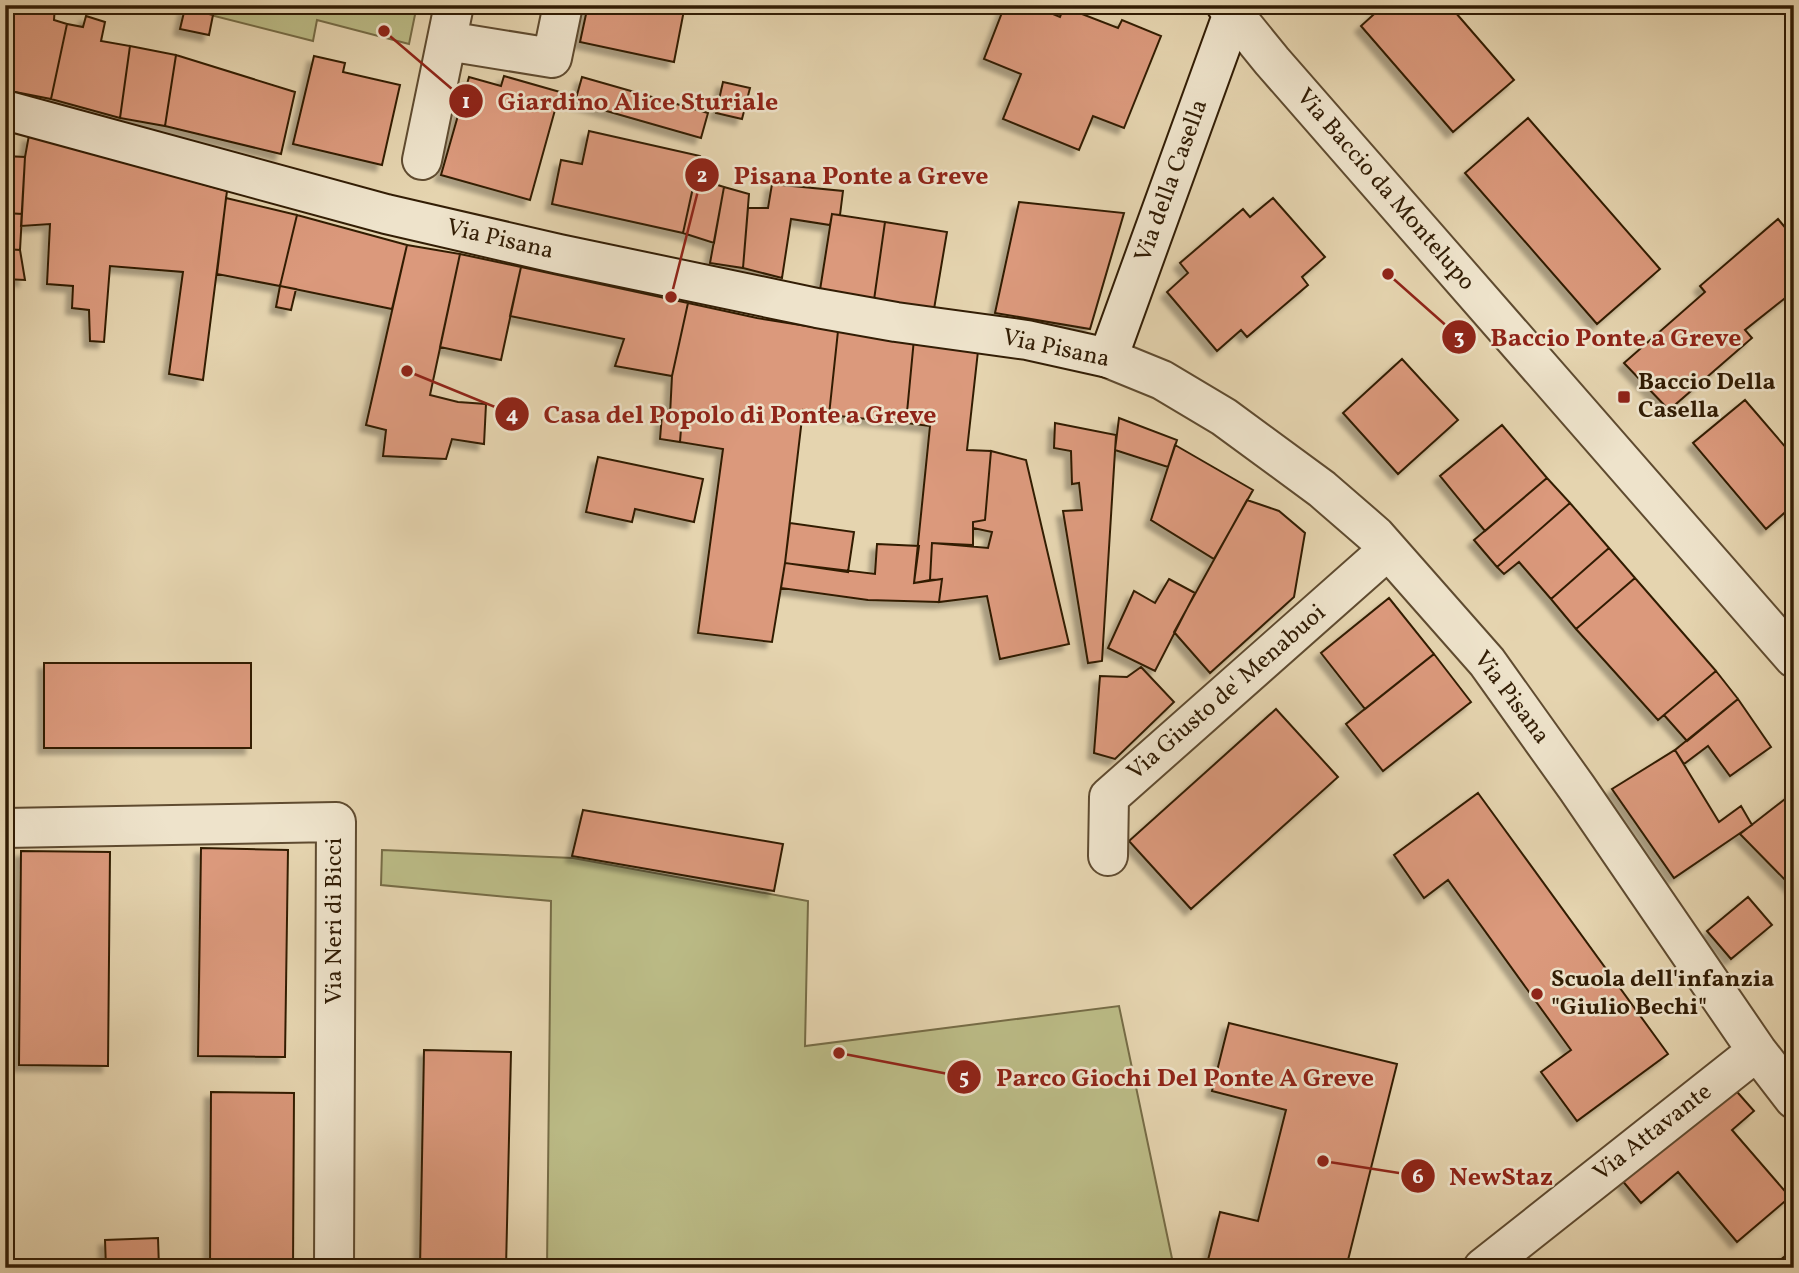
<svg xmlns="http://www.w3.org/2000/svg" width="1799" height="1273" font-family="Vollkorn,serif">
  <style>
    .green { fill: #bbbb86; stroke: #766c46; stroke-width: 2 }
    .building { fill: #db997c; stroke: #321d05; stroke-width: 2; filter: url(#shadow) }
    .lines { fill: none; stroke-linecap: round; stroke-linejoin: round }
    .minor-casing { stroke: #5f4b30; stroke-width: 42 }
    .tertiary-casing { stroke: #5f4b30; stroke-width: 42 }
    .secondary-casing { stroke: #321d05; stroke-width: 42 }
    .minor { stroke: #eee3cb; stroke-width: 38 }
    .tertiary { stroke: #eee3cb; stroke-width: 38 }
    .secondary { stroke: #eee3cb; stroke-width: 38 }
    .poi-dot { fill: #8f2418; stroke: #eee3cb; stroke-width: 2.5 }
    .labels { text-anchor: middle; dominant-baseline: central; stroke-width: 5; stroke-linejoin: round; paint-order: stroke }
    .street-label { font-size: 24px; fill: #321d05; stroke: #eee3cb }
    .poi-label { font-size: 24px; font-weight: bold; fill: #321d05; stroke: #eee3cb; text-anchor: start }
    .leader { fill: none; stroke: #8f2418; stroke-width: 2.5 }
    .callout-dot { fill: #8f2418; stroke: #eee3cb; stroke-width: 2.5 }
    .mark-label { font-size: 21px; text-anchor: middle; font-weight: bold; fill: #fff }
    .callout-label { font-size: 26px; text-anchor: middle; font-weight: bold; fill: #8f2418; stroke: #eee3cb; stroke-width: 5; stroke-linejoin: round; paint-order: stroke }
  </style>
  <defs>
    <filter id="shadow"><feDropShadow dx="-6" dy="6" stdDeviation="2" flood-color="#0004"/></filter>
  </defs>
  <rect width="100%" height="100%" fill="#e5d4af"/>
  <filter id="stains"><feTurbulence type="fractalNoise" baseFrequency=".00286" numOctaves="4"/><feColorMatrix values="0 0 0 0 .2 0 0 0 0 .09 0 0 0 0 .02 0 0 0 .5 -.17"/></filter>
  <radialGradient id="worn" r=".72"><stop offset=".6" stop-color="#630" stop-opacity="0"/><stop offset="1" stop-color="#630" stop-opacity=".3"/></radialGradient>
  <!-- green -->
  <path class="green" d="M 171,5 L 417,5 L 409,44 L 317,20 L 313,41 Z
    M 382,850 L 573,858 L 808,901 L 805,1046 L 1119,1006 L 1174,1268 L 547,1268 L 551,901 L 381,885 Z"/>
  <!-- building -->
  <path class="building" d="M 11,5 L 55,5 L 54,20 L 67,24 L 51,99 L 5,90 L 5,29 Z
    M 588,5 L 685,5 L 674,62 L 580,42 Z
    M 1005,5 L 1031,5 L 1060,17 L 1064,7 L 1118,28 L 1122,20 L 1161,36 L 1124,128 L 1093,116 L 1079,150 L 1003,119 L 1021,74 L 984,59 Z
    M 1449,5 L 1514,80 L 1453,132 L 1361,26 L 1384,5 Z
    M 185,8 L 213,15 L 209,35 L 180,29 Z
    M 86,16 L 105,22 L 101,41 L 130,46 L 120,118 L 51,99 L 67,24 L 83,27 Z
    M 130,46 L 176,55 L 165,126 L 120,118 Z
    M 176,55 L 295,92 L 281,154 L 165,126 Z
    M 314,56 L 345,63 L 343,72 L 400,85 L 382,165 L 293,144 Z
    M 504,76 L 560,92 L 530,200 L 441,175 L 469,77 L 501,86 Z
    M 582,77 L 708,113 L 701,138 L 575,102 Z
    M 723,82 L 750,88 L 742,119 L 716,113 Z
    M 1528,118 L 1660,269 L 1597,324 L 1465,173 Z
    M 589,131 L 700,156 L 683,233 L 552,204 L 561,160 L 582,164 Z
    M 29,135 L 227,191 L 203,380 L 169,374 L 183,272 L 110,266 L 104,342 L 90,341 L 89,310 L 72,308 L 73,286 L 47,284 L 50,224 L 21,226 L 25,157 Z
    M 5,156 L 25,157 L 22,214 L 5,213 Z
    M 695,178 L 724,187 L 714,243 L 683,233 Z
    M 772,184 L 843,191 L 840,215 L 832,214 L 830,225 L 791,219 L 782,278 L 743,268 L 748,208 L 768,208 Z
    M 724,187 L 749,194 L 743,268 L 710,263 Z
    M 226,198 L 297,215 L 280,286 L 217,274 Z
    M 1273,198 L 1325,257 L 1302,277 L 1308,285 L 1247,337 L 1241,330 L 1217,351 L 1167,292 L 1188,273 L 1180,263 L 1243,209 L 1250,217 Z
    M 1019,202 L 1124,213 L 1090,329 L 995,313 Z
    M 5,213 L 22,214 L 20,250 L 5,249 Z
    M 832,214 L 885,222 L 874,300 L 820,290 Z
    M 297,215 L 407,245 L 392,309 L 280,286 Z
    M 1778,219 L 1794,238 L 1794,291 L 1745,330 L 1752,338 L 1669,410 L 1624,363 L 1705,292 L 1700,286 Z
    M 885,222 L 947,232 L 934,309 L 874,300 Z
    M 407,245 L 460,254 L 430,395 L 458,402 L 486,404 L 484,444 L 452,439 L 446,459 L 383,456 L 386,430 L 366,425 Z
    M 5,249 L 20,250 L 25,280 L 5,279 Z
    M 460,254 L 521,267 L 501,360 L 440,347 Z
    M 521,267 L 688,303 L 672,376 L 615,366 L 624,339 L 510,316 Z
    M 280,286 L 296,289 L 291,310 L 276,307 Z
    M 688,303 L 757,318 L 838,331 L 829,415 L 803,410 L 785,563 L 772,642 L 698,633 L 723,449 L 680,442 L 682,416 L 670,415 L 672,376 Z
    M 838,331 L 914,339 L 906,423 L 829,415 Z
    M 914,339 L 978,351 L 967,450 L 991,451 L 985,520 L 973,522 L 973,545 L 932,543 L 930,580 L 914,583 L 930,426 L 906,423 Z
    M 1402,359 L 1458,420 L 1398,474 L 1343,413 Z
    M 1745,400 L 1794,457 L 1794,513 L 1790,508 L 1766,529 L 1693,443 Z
    M 662,414 L 682,416 L 680,442 L 660,439 Z
    M 1119,418 L 1177,440 L 1168,467 L 1115,450 Z
    M 1055,423 L 1116,435 L 1102,661 L 1088,663 L 1063,511 L 1082,510 L 1079,483 L 1072,484 L 1071,451 L 1054,448 Z
    M 1502,425 L 1547,478 L 1485,531 L 1440,476 Z
    M 1175,445 L 1253,490 L 1214,559 L 1151,520 Z
    M 991,451 L 1026,460 L 1069,644 L 1000,659 L 987,596 L 939,602 L 942,579 L 930,580 L 932,543 L 988,548 L 992,532 L 973,528 L 973,522 L 985,520 Z
    M 598,457 L 703,479 L 694,522 L 635,509 L 632,522 L 586,512 Z
    M 1547,478 L 1570,503 L 1497,567 L 1474,540 Z
    M 1247,500 L 1279,511 L 1305,533 L 1294,597 L 1210,673 L 1174,632 Z
    M 1570,503 L 1609,548 L 1551,599 L 1519,562 L 1504,574 L 1497,567 Z
    M 790,523 L 854,532 L 848,572 L 785,563 Z
    M 877,544 L 919,546 L 914,583 L 942,579 L 939,602 L 868,600 L 781,588 L 785,563 L 875,574 Z
    M 1609,548 L 1635,578 L 1576,629 L 1551,599 Z
    M 1635,578 L 1716,671 L 1658,720 L 1576,629 Z
    M 1169,579 L 1195,593 L 1155,671 L 1108,648 L 1134,591 L 1155,603 Z
    M 1389,598 L 1434,654 L 1365,709 L 1321,653 Z
    M 1434,654 L 1471,702 L 1383,771 L 1346,724 Z
    M 44,663 L 251,663 L 251,748 L 44,748 Z
    M 1141,667 L 1174,702 L 1115,759 L 1094,753 L 1100,676 L 1127,677 Z
    M 1716,671 L 1738,699 L 1687,741 L 1664,715 Z
    M 1738,699 L 1771,747 L 1730,776 L 1708,746 L 1684,764 L 1675,750 Z
    M 1276,709 L 1338,777 L 1191,909 L 1129,841 Z
    M 1675,750 L 1719,822 L 1741,806 L 1752,825 L 1674,878 L 1612,789 Z
    M 1794,792 L 1794,889 L 1740,834 Z
    M 1478,793 L 1668,1054 L 1577,1121 L 1541,1072 L 1571,1050 L 1448,880 L 1424,898 L 1394,855 Z
    M 583,810 L 783,844 L 774,891 L 572,856 Z
    M 201,848 L 288,850 L 285,1057 L 198,1056 Z
    M 21,851 L 110,852 L 108,1066 L 19,1065 Z
    M 1748,897 L 1772,925 L 1731,959 L 1707,931 Z
    M 1229,1023 L 1397,1064 L 1346,1268 L 1206,1268 L 1220,1212 L 1258,1221 L 1286,1110 L 1212,1091 Z
    M 424,1050 L 511,1052 L 506,1268 L 420,1268 Z
    M 1731,1085 L 1754,1111 L 1732,1130 L 1790,1197 L 1737,1242 L 1678,1172 L 1641,1203 L 1621,1179 Z
    M 211,1092 L 294,1093 L 293,1268 L 210,1268 Z
    M 158,1238 L 159,1268 L 106,1268 L 105,1240 Z
    M 1794,1249 L 1794,1268 L 1770,1268 Z"/>
  <g class="lines">
    <defs>
      <path id="minor" d="M 447,41 L 552,58 L 563,5
        M 422,160 L 454,5
        M 1108,358 L 1162,380 L 1224,417 L 1322,489 L 1375,535 L 1487,662 L 1577,788 L 1757,1051 L 1794,1099
        M 5,828 L 336,822 L 334,1268
        M 1108,856 L 1109,797 L 1388,550
        M 1483,1268 L 1757,1051"/>
      <path id="tertiary" d="M 1233,13 L 1272,61 L 1794,658"/>
      <path id="secondary" d="M 5,110 L 386,214 L 559,254 L 817,308 L 896,322 L 1027,340 L 1108,358 L 1233,13 L 1226,5"/>
    </defs>
    <!-- minor casing -->
    <use href="#minor" class="minor-casing"/>
    <!-- tertiary casing -->
    <use href="#tertiary" class="tertiary-casing"/>
    <!-- secondary casing -->
    <use href="#secondary" class="secondary-casing"/>
    <!-- minor -->
    <use href="#minor" class="minor"/>
    <!-- tertiary -->
    <use href="#tertiary" class="tertiary"/>
    <!-- secondary -->
    <use href="#secondary" class="secondary"/>
  </g>
  <!-- markers -->
  <g class="poi-dot">
    <rect x="1617" y="390" width="14" height="14" rx="3.5"/>
    <circle cx="1537" cy="994" r="7"/>
  </g>
  <g class="labels">
    <!-- street labels -->
    <g class="street-label">
      <text transform="translate(1172 181) rotate(-70)">Via della Casella</text>
      <text transform="translate(1385 190) rotate(49)">Via Baccio da Montelupo</text>
      <text transform="translate(500 240) rotate(13)">Via Pisana</text>
      <text transform="translate(1056 349) rotate(12)">Via Pisana</text>
      <text transform="translate(1227 693) rotate(-41)">Via Giusto de' Menabuoi</text>
      <text transform="translate(1511 698) rotate(53)">Via Pisana</text>
      <text transform="translate(335 921) rotate(-90)">Via Neri di Bicci</text>
      <text transform="translate(1653 1133) rotate(-38)">Via Attavante</text>
    </g>
    <!-- poi labels -->
    <g class="poi-label">
      <text x="1638" y="383">Baccio Della<tspan x="1638" dy="28">Casella</tspan></text>
      <text x="1551" y="980">Scuola dell'infanzia<tspan x="1551" dy="28">"Giulio Bechi"</tspan></text>
    </g>
  </g>
  <!-- callouts -->
  <path class="leader" d="M384 31L466 101M671 297L702 175M1388 274L1459 337M407 371L512 414M839 1053L964 1077M1323 1161L1418 1176"/>
  <g class="callout-dot">
    <circle cx="384" cy="31" r="7"/>
    <circle cx="671" cy="297" r="7"/>
    <circle cx="1388" cy="274" r="7"/>
    <circle cx="407" cy="371" r="7"/>
    <circle cx="839" cy="1053" r="7"/>
    <circle cx="1323" cy="1161" r="7"/>
    <circle cx="466" cy="101" r="18"/>
    <circle cx="702" cy="175" r="18"/>
    <circle cx="1459" cy="337" r="18"/>
    <circle cx="512" cy="414" r="18"/>
    <circle cx="964" cy="1077" r="18"/>
    <circle cx="1418" cy="1176" r="18"/>
  </g>
  <g class="mark-label">
    <text x="466" y="108">1</text>
    <text x="702" y="182">2</text>
    <text x="1459" y="344">3</text>
    <text x="512" y="421">4</text>
    <text x="964" y="1084">5</text>
    <text x="1418" y="1183">6</text>
  </g>
  <g class="callout-label">
    <text x="638" y="110">Giardino Alice Sturiale</text>
    <text x="861" y="184">Pisana Ponte a Greve</text>
    <text x="1616" y="346">Baccio Ponte a Greve</text>
    <text x="740" y="423">Casa del Popolo di Ponte a Greve</text>
    <text x="1185" y="1086">Parco Giochi Del Ponte A Greve</text>
    <text x="1501" y="1185">NewStaz</text>
  </g>
  <!-- margin -->
  <rect width="1799" height="1273" fill="none" stroke="#e5d4af" stroke-width="28"/>
  <rect x="7" y="7" width="1785" height="1259" fill="none" stroke="#321d05" stroke-width="3.5"/>
  <rect x="14" y="14" width="1771" height="1245" fill="none" stroke="#321d05" stroke-width="2"/>
  <rect width="100%" height="100%" filter="url(#stains)"/>
  <rect width="100%" height="100%" fill="url(#worn)"/>
</svg>
